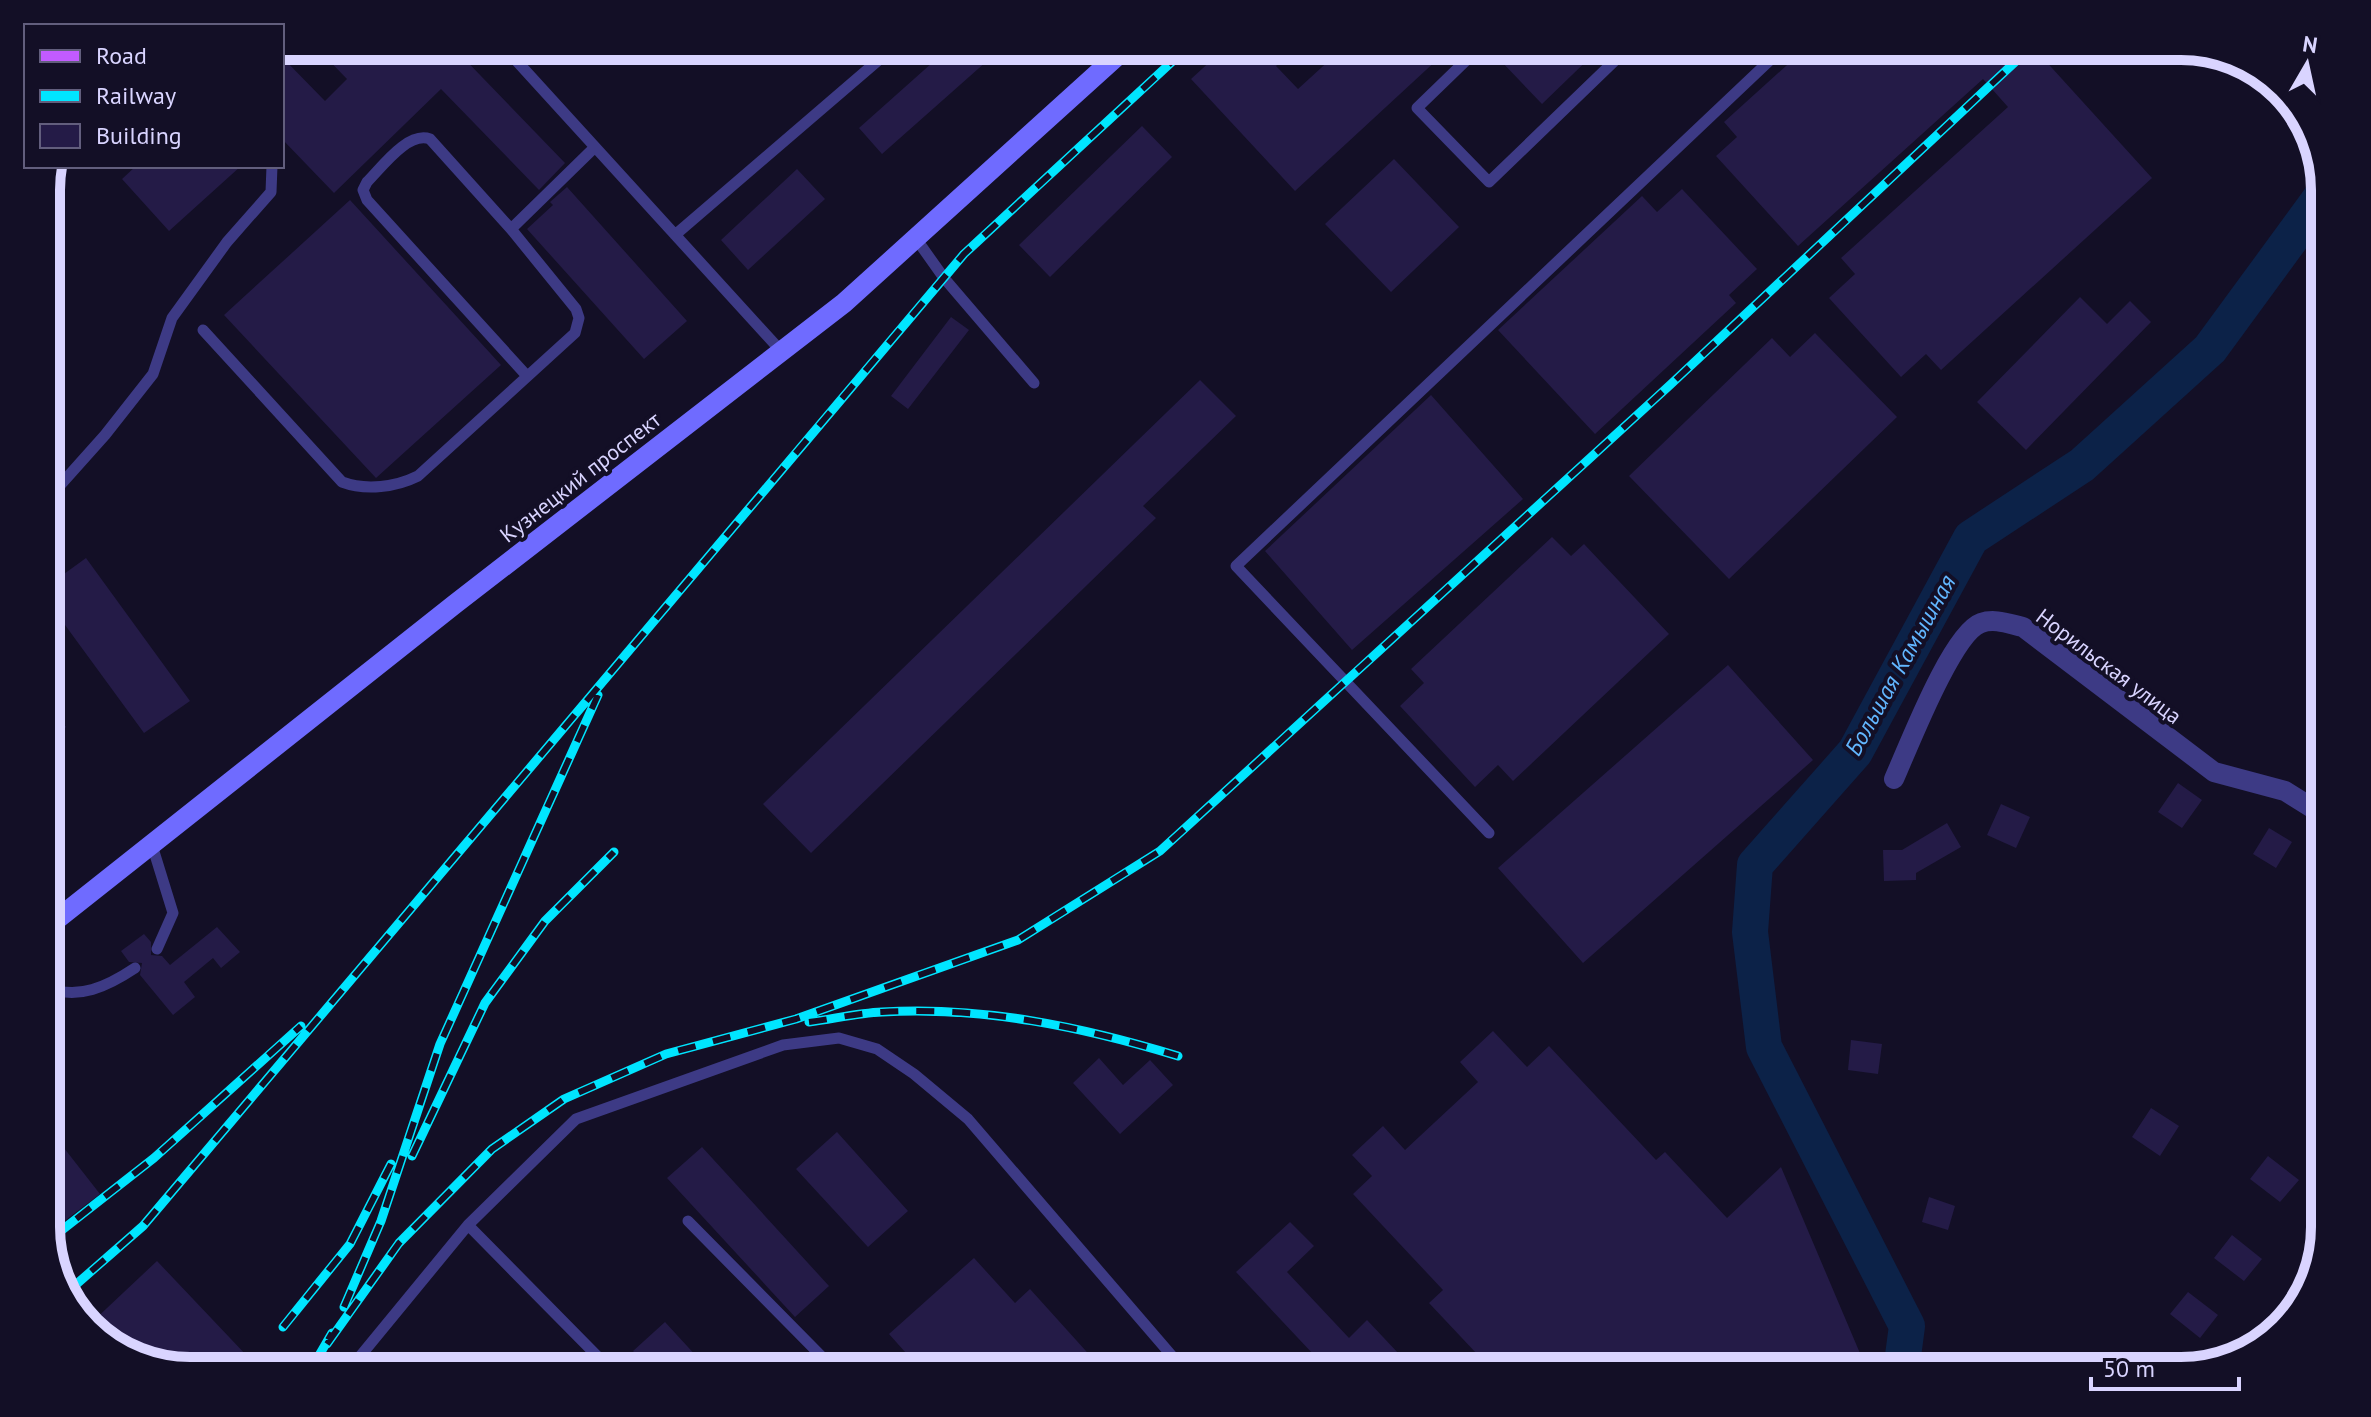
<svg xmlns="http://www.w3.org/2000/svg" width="2371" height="1417" font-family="'PT Sans',sans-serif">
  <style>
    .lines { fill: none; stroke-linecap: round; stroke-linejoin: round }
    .river { stroke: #0c2248; stroke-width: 36 }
    .building { fill: #241b47 }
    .lane { stroke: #3d3a85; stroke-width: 11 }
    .street { stroke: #3d3a85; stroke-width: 20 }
    .secondary { stroke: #6f6bff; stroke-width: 20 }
    .primary { stroke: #c25bff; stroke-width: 20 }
    .rail-casing { stroke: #00e5ff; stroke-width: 9 }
    .rail { stroke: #130f26; stroke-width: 6; stroke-dasharray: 18; stroke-linecap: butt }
    .labels { text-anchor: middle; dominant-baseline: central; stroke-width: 8; stroke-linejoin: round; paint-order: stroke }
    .street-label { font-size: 22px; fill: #d9d4ff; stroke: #130f26 }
    .water-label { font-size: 24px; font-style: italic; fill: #62b6ff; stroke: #130f26 }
    .rim { fill: none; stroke: #d9d4ff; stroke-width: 10 }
  </style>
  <rect width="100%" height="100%" fill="#130f26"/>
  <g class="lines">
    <!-- river -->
    <path class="river" d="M 1901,1371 L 1907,1326 L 1764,1047 L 1750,932 L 1755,865 L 1855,752 L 1971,538 L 2082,465 L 2210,349 L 2325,192"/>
  </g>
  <!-- building -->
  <path class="building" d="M 315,46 L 452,46 L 565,163 L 539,190 L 441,89 L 334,193 L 282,139 L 282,57 L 325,101 L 347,79 Z
    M 951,46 L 994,46 L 983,56 L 987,61 L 882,154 L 859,128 Z
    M 1227,46 L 1297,46 L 1276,66 L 1298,89 L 1345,46 L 1452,46 L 1295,191 L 1191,79 Z
    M 1515,46 L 1602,46 L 1542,104 L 1500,60 Z
    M 1808,46 L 2032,46 L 2152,178 L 1941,370 L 1926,354 L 1901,377 L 1829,298 L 1855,274 L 1841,258 L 2008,107 L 1983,79 L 1798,246 L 1716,156 L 1737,137 L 1724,122 Z
    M 1142,126 L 1172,157 L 1050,277 L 1019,245 Z
    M 1394,159 L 1459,227 L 1391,292 L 1325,224 Z
    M 136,166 L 241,166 L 169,231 L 122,179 Z
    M 797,169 L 825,199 L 748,270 L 721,240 Z
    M 567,187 L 687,321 L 644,359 L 527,229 L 553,205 L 550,202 Z
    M 1682,189 L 1757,269 L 1729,295 L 1736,303 L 1595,434 L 1498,330 L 1642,196 L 1657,212 Z
    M 350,200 L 501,365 L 376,478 L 224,315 Z
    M 2080,297 L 2107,324 L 2130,301 L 2151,322 L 2026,450 L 1977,402 Z
    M 951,317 L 969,330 L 908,409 L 891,396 Z
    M 1815,333 L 1897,417 L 1729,579 L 1629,476 L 1772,338 L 1790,357 Z
    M 1200,380 L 1236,416 L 1143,506 L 1156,518 L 811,853 L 763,804 Z
    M 1431,395 L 1523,499 L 1352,650 L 1265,551 Z
    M 1552,537 L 1571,556 L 1584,544 L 1669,634 L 1513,781 L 1498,765 L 1475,787 L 1400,706 L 1424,683 L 1411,669 Z
    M 86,558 L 190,701 L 144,733 L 46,599 L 46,587 Z
    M 1728,665 L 1813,760 L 1583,963 L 1498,868 Z
    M 46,702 L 66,727 L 46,743 Z
    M 2178,783 L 2202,800 L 2182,828 L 2158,812 Z
    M 2001,804 L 2030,817 L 2016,848 L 1987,835 Z
    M 1947,823 L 1961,847 L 1916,873 L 1916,880 L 1884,881 L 1883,850 L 1902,850 Z
    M 2269,828 L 2292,842 L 2276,868 L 2253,854 Z
    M 217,927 L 240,952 L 221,968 L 213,958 L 184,982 L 195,997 L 173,1015 L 140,975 L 142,963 L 129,962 L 121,951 L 144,934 L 151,942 L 151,955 L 162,956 L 170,965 Z
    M 1493,1031 L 1527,1067 L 1549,1046 L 1656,1160 L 1665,1152 L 1727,1218 L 1781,1167 L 1862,1358 L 1850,1371 L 1493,1371 L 1429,1303 L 1443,1290 L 1353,1194 L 1372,1176 L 1352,1155 L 1383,1126 L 1405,1150 L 1478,1082 L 1460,1062 Z
    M 1851,1040 L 1882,1044 L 1878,1074 L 1848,1070 Z
    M 1099,1058 L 1123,1085 L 1150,1060 L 1173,1085 L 1120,1134 L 1073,1083 Z
    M 2151,1108 L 2179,1126 L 2160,1156 L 2132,1137 Z
    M 46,1125 L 100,1194 L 46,1235 Z
    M 837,1132 L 908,1211 L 868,1247 L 796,1169 Z
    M 702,1147 L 829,1286 L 795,1317 L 667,1178 Z
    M 2268,1156 L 2299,1180 L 2280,1202 L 2250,1179 Z
    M 1929,1197 L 1955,1206 L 1948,1230 L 1922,1222 Z
    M 1290,1222 L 1314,1246 L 1287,1272 L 1349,1338 L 1367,1320 L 1415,1371 L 1329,1371 L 1236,1272 Z
    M 2232,1235 L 2262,1259 L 2244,1281 L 2214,1258 Z
    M 974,1258 L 1015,1303 L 1030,1289 L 1104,1371 L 922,1371 L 889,1334 Z
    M 157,1261 L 248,1357 L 233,1371 L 190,1371 L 117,1352 L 90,1324 Z
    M 2188,1292 L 2218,1315 L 2200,1338 L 2170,1314 Z
    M 665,1322 L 710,1371 L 651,1371 L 633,1351 Z"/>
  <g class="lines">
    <!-- lane -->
    <path class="lane" d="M 503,46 L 781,351
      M 1481,46 L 1417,108 L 1489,182 L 1630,46
      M 511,229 L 430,139 C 408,131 382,167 367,182 L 363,190 L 367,200 L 527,376
      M 675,235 L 895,46
      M 917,240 L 944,278 L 1034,383
      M 203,330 L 342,482 C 366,491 396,487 418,476 L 575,333 L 579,318 L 576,309 L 511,229 L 595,147
      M 46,501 L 105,435 L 153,374 L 172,318 L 227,242 L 271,192 L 272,166
      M 1489,833 L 1236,566 L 1785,46
      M 152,845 L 173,913 L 157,949
      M 46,987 C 78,1001 108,986 135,968
      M 688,1221 L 836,1371
      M 468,1225 L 612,1371
      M 348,1371 L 468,1225 L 576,1119 L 783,1045 L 839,1038 L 877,1049 L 914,1074 L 968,1119 L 1185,1371"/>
    <!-- street -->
    <path class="street" d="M 1894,779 C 1908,748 1952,633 1981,623 C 1995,618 2009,624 2023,627 L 2214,772 L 2285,791 L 2325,816"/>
    <!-- secondary -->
    <path class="secondary" d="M 46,928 L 455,604 L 844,303 L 1128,46"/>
    <!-- primary -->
    <path class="primary" d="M 2292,1313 L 2309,1287"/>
    <defs>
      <path id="rail" d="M 809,1022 C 833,1019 858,1013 882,1012 C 983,1006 1083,1027 1178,1056
        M 412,1156 L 485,1003 L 545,921 L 614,852
        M 48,1241 L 154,1158 L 301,1026
        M 64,1295 L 143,1226 L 964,254 L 1189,46
        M 344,1307 L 381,1221 L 440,1044 L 598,695
        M 283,1327 L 350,1244 L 391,1164
        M 327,1344 L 399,1243 L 492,1149 L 564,1099 L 666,1054 L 796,1019 L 1018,940 L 1160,851 L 1670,385 L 2030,48
        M 310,1371 L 332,1333"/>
    </defs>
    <!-- rail casing -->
    <use href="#rail" class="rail-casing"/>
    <!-- rail -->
    <use href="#rail" class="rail"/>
  </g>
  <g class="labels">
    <!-- street labels -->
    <g class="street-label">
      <text transform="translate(580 477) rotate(-38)">Кузнецкий проспект</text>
      <text transform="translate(2109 666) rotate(37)">Норильская улица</text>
    </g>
    <!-- water labels -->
    <g class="water-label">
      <text transform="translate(1900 665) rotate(-61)">Большая Камышная</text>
    </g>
  </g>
  <!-- crop -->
  <path d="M0 0H2371V1417H0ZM190 60H2181A130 130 0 0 1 2311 190V1227A130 130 0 0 1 2181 1357H190A130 130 0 0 1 60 1227V190A130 130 0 0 1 190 60Z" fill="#130f26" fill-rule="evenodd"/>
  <path class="rim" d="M190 60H2181A130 130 0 0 1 2311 190V1227A130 130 0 0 1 2181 1357H190A130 130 0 0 1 60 1227V190A130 130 0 0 1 190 60Z"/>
  <!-- legend -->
  <rect x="24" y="24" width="260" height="144" fill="#130f26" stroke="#625e7d" stroke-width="2"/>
  <rect x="40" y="50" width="40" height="12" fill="#c25bff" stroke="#625e7d" stroke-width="2"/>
  <text x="96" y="64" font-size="24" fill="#d9d4ff">Road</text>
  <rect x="40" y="90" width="40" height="12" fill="#00e5ff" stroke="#625e7d" stroke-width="2"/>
  <text x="96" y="104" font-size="24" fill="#d9d4ff">Railway</text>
  <rect x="40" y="124" width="40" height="24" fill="#241b47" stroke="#625e7d" stroke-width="2"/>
  <text x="96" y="144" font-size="24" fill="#d9d4ff">Building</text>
  <!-- north arrow -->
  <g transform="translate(2307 64) rotate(9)" stroke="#130f26" stroke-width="6" paint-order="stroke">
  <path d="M0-6L14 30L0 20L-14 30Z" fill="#d9d4ff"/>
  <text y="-12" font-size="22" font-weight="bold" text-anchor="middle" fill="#d9d4ff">N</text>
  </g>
  <!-- scale -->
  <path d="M2091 1377v12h148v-12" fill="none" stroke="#d9d4ff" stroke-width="4"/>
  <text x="2103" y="1377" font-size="24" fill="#d9d4ff" stroke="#130f26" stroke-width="6" paint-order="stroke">50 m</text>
</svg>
